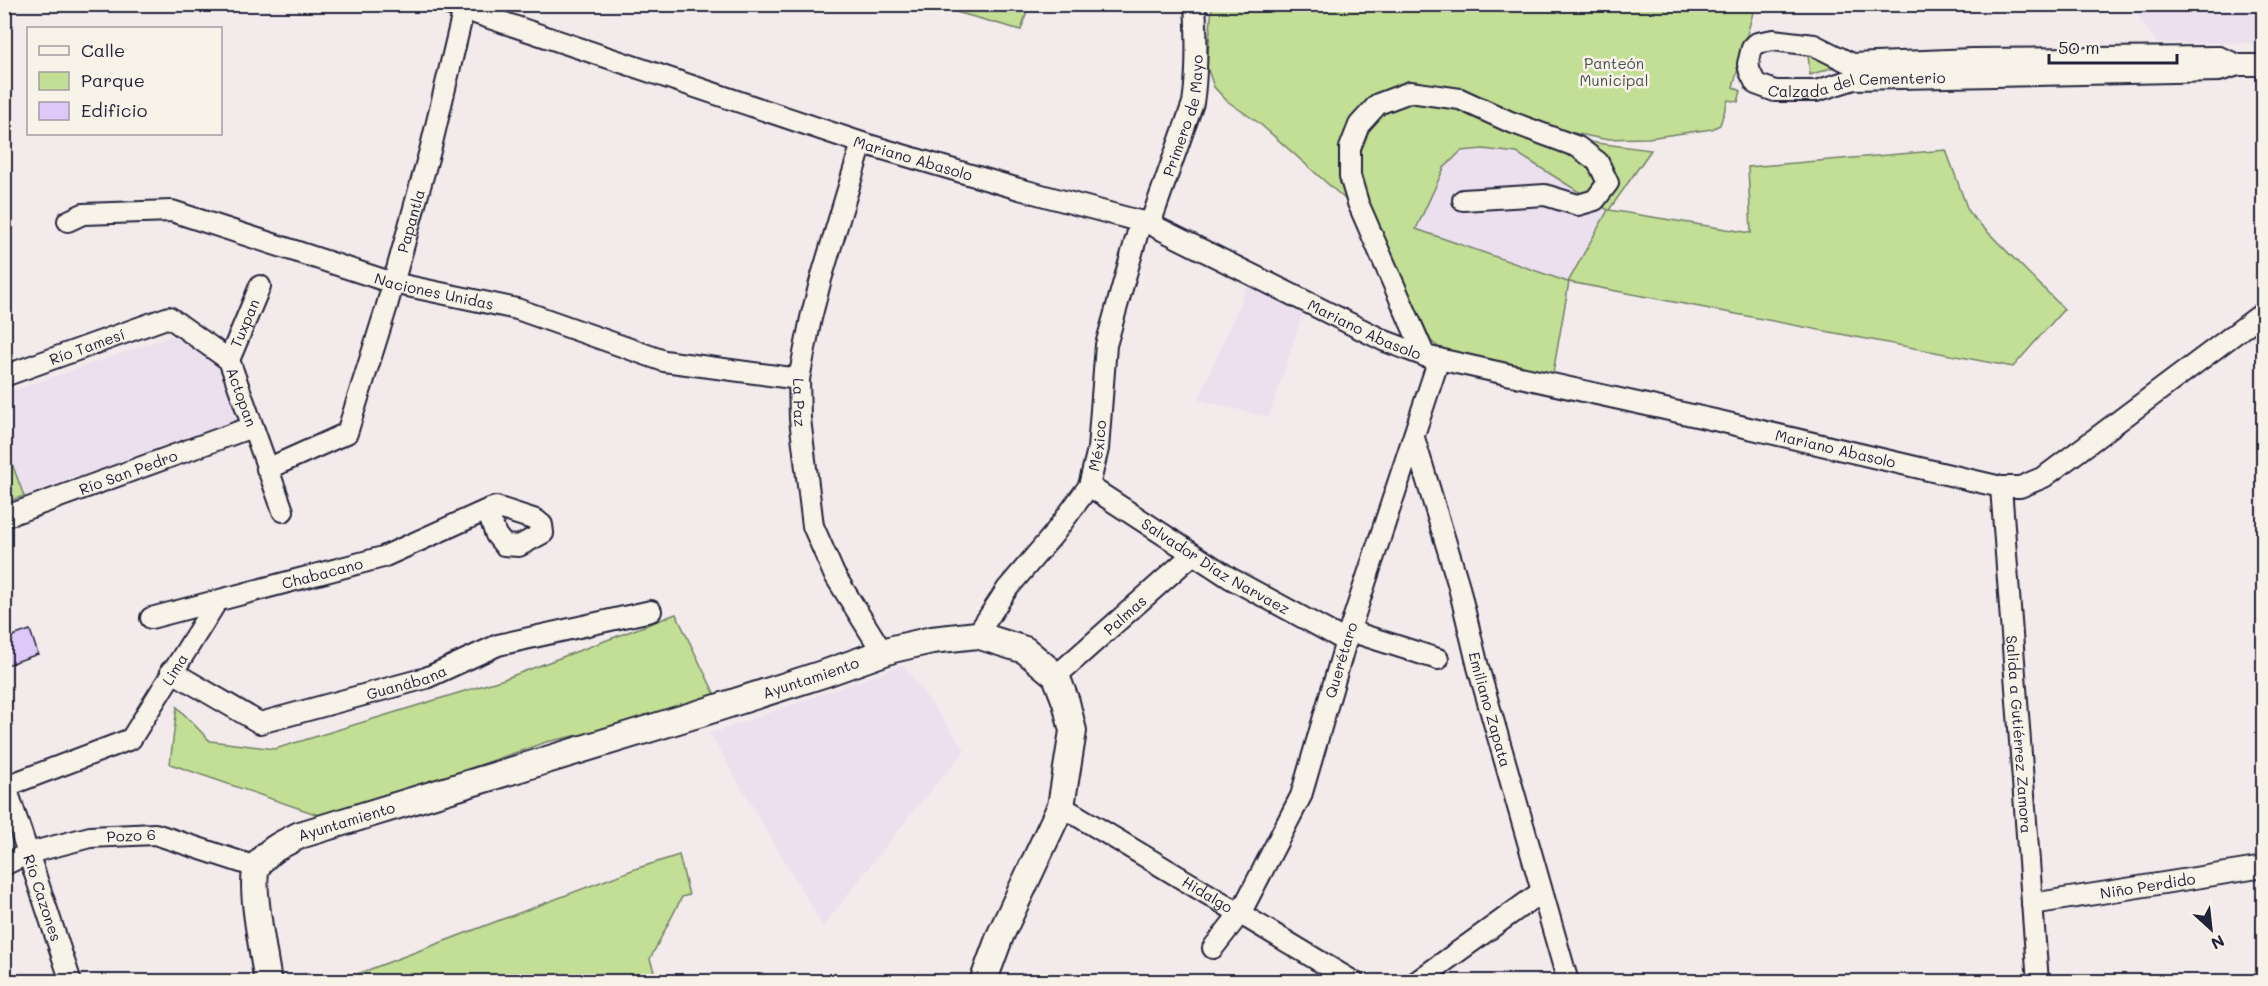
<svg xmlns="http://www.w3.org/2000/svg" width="2268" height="986" font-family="Mali,sans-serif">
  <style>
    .built { fill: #ece0ef }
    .green { fill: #c3de95; stroke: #728068; stroke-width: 1.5; fill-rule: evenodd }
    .building { fill: #dec8f9; stroke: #22223b; stroke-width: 1.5 }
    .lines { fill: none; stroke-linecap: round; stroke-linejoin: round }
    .minor-casing { stroke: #22223b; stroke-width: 24 }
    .tertiary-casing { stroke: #22223b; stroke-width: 30 }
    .minor { stroke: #f7f3e8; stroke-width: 20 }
    .tertiary { stroke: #f7f3e8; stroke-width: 26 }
    .labels { text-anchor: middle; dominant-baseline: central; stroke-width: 5; stroke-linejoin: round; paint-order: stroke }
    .park-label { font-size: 15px; fill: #4a5152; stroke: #f7f3e8 }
    .street-label { font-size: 15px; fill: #22223b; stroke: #f7f3e8 }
  </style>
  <rect width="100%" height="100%" fill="#f2eaeb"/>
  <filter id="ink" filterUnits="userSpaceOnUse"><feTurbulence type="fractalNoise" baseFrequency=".0167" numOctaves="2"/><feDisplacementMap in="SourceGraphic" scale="12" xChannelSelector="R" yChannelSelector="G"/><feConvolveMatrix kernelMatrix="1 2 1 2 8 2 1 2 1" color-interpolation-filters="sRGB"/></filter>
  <g filter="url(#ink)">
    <!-- built -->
    <path class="built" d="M 2130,5 L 2263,5 L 2263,26 L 2255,43 L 2157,43 Z
      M 1483,149 L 1517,153 L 1609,210 L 1568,282 L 1416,229 L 1444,168 L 1461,151 Z
      M 1250,280 L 1303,313 L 1269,417 L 1198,400 Z
      M 183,332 L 224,371 L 241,420 L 24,496 L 5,442 L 4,394 Z
      M 903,665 L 965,750 L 907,819 L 823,926 L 710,734 Z"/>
    <!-- green -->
    <path class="green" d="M 931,5 L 1029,5 L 1021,30 Z
      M 1212,5 L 1755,5 L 1733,87 L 1741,91 L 1738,102 L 1728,100 L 1720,125 L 1712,129 L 1648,138 L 1603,139 L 1555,129 L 1457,92 L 1423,84 L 1401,85 L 1355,116 L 1344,132 L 1341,150 L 1346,200 L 1259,123 L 1227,101 L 1214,87 L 1207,67 Z
      M 1808,54 L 1846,59 L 1846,63 L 1810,75 Z
      M 1406,97 L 1438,97 L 1565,139 L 1651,150 L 1609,210 L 1751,233 L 1748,167 L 1946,150 L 1969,213 L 2064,309 L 2013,367 L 1569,282 L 1552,379 L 1448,355 L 1431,341 L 1362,187 L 1360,149 L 1365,126 L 1382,107 ZM 1483,149 L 1517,153 L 1608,210 L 1568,282 L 1416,229 L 1444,168 L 1461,151 Z
      M 4,442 L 24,496 L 6,502 L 4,500 Z
      M 676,614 L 720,705 L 546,742 L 327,818 L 170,764 L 177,707 L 210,741 L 275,749 L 504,679 Z
      M 679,855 L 689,895 L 682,897 L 650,959 L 657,981 L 339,981 L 635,869 Z"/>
    <!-- building -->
    <path class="building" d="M 30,630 L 38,654 L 4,666 L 4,639 Z"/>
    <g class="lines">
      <defs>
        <g id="minor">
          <path id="s1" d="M 448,4 L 862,143 L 1019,189 L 1150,224 L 1385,341 L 1425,356 L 1719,421 L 2001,487 L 2020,487 L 2044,477 L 2264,312"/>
          <path id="s2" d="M 2238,65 L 2219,57 L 1972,59 L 1852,64 L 1814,45 L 1773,40 L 1757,43 L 1752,48 L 1748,64 L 1750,72 L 1756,84 L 1775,91 L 1816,91 L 1854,79 L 2219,71 L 2238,65 L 2264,65"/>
          <path id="s3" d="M 862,143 L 821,279 L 811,318 L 799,379 L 800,419 L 813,526 L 834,574 L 883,653"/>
          <path id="s4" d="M 68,221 L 83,214 L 172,211 L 393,283 L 517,309 L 664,361 L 799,379"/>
          <path id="s5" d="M 1150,224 L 1193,103 C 1198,70 1197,37 1195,4"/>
          <path d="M 1425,356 L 1358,203 L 1350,176 L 1350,148 L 1359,125 L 1378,104 L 1410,92 L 1460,99 L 1508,121 L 1578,147 L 1598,162 L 1608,183 L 1595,200 L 1578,205 L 1545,195 L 1463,200"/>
          <path id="s6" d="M 229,360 L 260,286"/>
          <path id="s7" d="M 4,376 L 169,317 L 229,360 L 283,511"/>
          <path id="s8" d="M 1414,438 L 1458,583 L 1478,667 L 1568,982"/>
          <path id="s9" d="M 267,469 L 347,433 L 386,309 L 431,147 L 465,4"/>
          <path id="s10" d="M 1089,486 L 1230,578 L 1346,641"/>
          <path id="s11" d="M 2001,487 L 2038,982"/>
          <path id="s12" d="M 4,517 L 252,427"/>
          <path id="s13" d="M 151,618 L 383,557 L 487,510 L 496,507 L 536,520 L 542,525 L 543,533 L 519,546 L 504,545 L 496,535 L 487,510"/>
          <path d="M 1350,631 L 1438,659"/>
          <path id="s14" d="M 977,635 L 1007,589 L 1053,535 L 1089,486 L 1098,449 L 1106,345 L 1141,221"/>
          <path id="s15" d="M 171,671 L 260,723 L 426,678 L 498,645 L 651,611"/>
          <path id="s16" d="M 1056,676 L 1192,555"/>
          <path id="s17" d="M 4,781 L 71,982"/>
          <path id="s18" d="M 4,787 L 131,739 L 217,601"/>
          <path id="s19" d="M 1061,806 L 1354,982"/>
          <path id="s20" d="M 4,865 L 29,853 L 90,837 L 155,834 L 256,867"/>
          <path id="s21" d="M 2032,904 L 2264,867"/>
          <path id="s22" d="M 1213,948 L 1241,912 L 1301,796 L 1346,641 L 1439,359"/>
          <path d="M 1416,982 L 1541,892"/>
        </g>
        <g id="tertiary">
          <path id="s23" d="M 268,982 C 265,960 248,880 258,865 C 268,850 284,843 300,835 L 701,713 L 826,673 L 893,649 L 932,640 L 977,635 L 1025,650 L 1056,676 L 1066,702 L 1073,731 L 1061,806 L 1000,936 L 983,982"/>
        </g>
      </defs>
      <!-- minor casing -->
      <use href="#minor" class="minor-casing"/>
      <!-- tertiary casing -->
      <use href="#tertiary" class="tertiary-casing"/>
      <!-- minor -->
      <use href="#minor" class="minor"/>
      <!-- tertiary -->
      <use href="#tertiary" class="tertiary"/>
    </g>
  </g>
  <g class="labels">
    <!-- park labels -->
    <g class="park-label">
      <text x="1614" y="63">Panteón<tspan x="1614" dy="17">Municipal</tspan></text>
    </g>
    <!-- street labels -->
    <g class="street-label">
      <text stroke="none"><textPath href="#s2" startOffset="636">Calzada del Cementerio</textPath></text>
      <text stroke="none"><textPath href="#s5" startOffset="114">Primero de Mayo</textPath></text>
      <text stroke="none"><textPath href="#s1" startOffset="490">Mariano Abasolo</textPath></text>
      <text stroke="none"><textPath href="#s9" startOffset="309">Papantla</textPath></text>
      <text stroke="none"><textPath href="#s4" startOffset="380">Naciones Unidas</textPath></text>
      <text stroke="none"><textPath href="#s6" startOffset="40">Tuxpan</textPath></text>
      <text stroke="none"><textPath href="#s1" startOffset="975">Mariano Abasolo</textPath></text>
      <text stroke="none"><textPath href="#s7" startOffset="88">Río Tamesí</textPath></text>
      <text stroke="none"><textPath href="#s7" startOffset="288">Actopan</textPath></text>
      <text stroke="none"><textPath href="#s3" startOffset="268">La Paz</textPath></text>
      <text stroke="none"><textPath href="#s14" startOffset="228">México</textPath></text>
      <text stroke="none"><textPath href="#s1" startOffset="1462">Mariano Abasolo</textPath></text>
      <text stroke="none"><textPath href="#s12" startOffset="132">Río San Pedro</textPath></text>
      <text stroke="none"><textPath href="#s10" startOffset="150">Salvador Díaz Narvaez</textPath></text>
      <text stroke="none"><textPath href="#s13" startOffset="177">Chabacano</textPath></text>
      <text stroke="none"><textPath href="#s16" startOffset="92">Palmas</textPath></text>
      <text stroke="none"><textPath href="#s22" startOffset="318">Querétaro</textPath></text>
      <text stroke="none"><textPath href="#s18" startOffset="218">Lima</textPath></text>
      <text stroke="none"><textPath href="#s23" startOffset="705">Ayuntamiento</textPath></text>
      <text stroke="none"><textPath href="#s15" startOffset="255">Guanábana</textPath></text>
      <text stroke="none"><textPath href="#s8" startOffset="282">Emiliano Zapata</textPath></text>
      <text stroke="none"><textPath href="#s11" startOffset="248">Salida a Gutiérrez Zamora</textPath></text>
      <text stroke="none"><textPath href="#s23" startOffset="219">Ayuntamiento</textPath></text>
      <text stroke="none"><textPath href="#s20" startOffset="132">Pozo 6</textPath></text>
      <text stroke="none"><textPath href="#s21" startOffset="117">Niño Perdido</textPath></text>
      <text stroke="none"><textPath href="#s19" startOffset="171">Hidalgo</textPath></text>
      <text stroke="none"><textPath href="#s17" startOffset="123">Río Cazones</textPath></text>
    </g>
  </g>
  <!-- margin -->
  <rect width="2268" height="986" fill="none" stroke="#f7f3e8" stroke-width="24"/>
  <rect x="12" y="12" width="2244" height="962" fill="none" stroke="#22223b" stroke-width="2" filter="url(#ink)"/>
  <!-- legend -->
  <rect x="27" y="27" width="195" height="108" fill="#f7f3e8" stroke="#a29fa3" stroke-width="1.5"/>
  <rect x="39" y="46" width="30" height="9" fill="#f7f3e8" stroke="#a29fa3" stroke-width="1.5"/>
  <text x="81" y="57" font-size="18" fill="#22223b">Calle</text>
  <rect x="39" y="72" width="30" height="18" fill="#c3de95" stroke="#a29fa3" stroke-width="1.5"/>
  <text x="81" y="87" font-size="18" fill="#22223b">Parque</text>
  <rect x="39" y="102" width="30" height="18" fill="#dec8f9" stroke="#a29fa3" stroke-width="1.5"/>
  <text x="81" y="117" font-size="18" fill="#22223b">Edificio</text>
  <!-- north arrow -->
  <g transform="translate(2211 929) rotate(153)" stroke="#f7f3e8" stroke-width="4.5" paint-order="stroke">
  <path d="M0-4.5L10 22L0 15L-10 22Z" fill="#22223b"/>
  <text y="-9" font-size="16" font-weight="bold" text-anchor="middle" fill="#22223b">N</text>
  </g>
  <!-- scale -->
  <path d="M2049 54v9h128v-9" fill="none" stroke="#22223b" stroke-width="3"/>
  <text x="2058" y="54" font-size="18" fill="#22223b" stroke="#f7f3e8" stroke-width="4.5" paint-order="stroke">50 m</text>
</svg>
